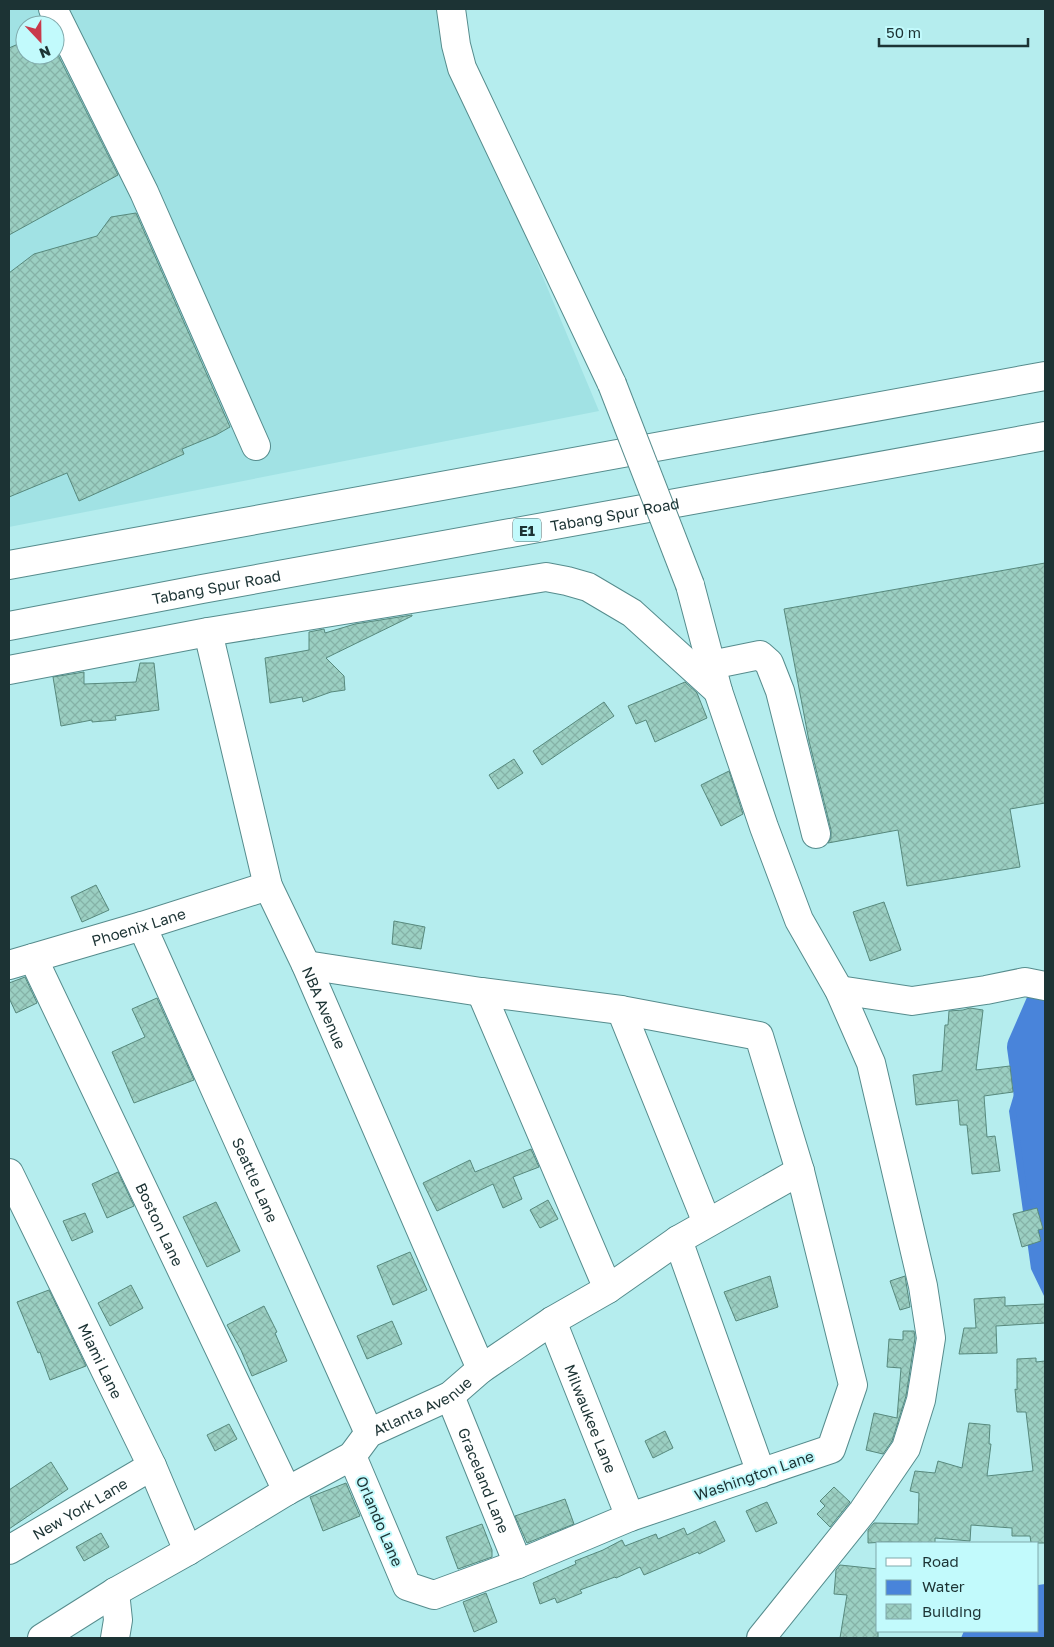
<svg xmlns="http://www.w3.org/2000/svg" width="1054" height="1647" font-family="'Golos Text',sans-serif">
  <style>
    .built { fill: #a1e2e4; fill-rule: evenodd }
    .water { fill: #4984da }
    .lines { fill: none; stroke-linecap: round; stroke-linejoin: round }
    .river { stroke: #4984da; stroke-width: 36 }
    .building { fill: url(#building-cross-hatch); stroke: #57897d }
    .minor-casing { stroke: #568c8d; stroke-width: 30 }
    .highway-casing { stroke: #568c8d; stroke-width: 30 }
    .minor { stroke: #fff; stroke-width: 28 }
    .highway { stroke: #fff; stroke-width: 28 }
    .minor-bridge-casing { stroke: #568c8d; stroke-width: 30; stroke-linecap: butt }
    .minor-bridge { stroke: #fff; stroke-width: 28 }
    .labels { text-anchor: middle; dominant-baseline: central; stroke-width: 4; stroke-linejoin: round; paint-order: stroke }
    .shield { fill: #c2fafc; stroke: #4e6f70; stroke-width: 1 }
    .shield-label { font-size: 14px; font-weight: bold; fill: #1c3334 }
    .street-label { font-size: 15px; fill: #1c3334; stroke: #c2fafc }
  </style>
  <defs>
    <pattern id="building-cross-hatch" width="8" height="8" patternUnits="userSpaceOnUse" patternTransform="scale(1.25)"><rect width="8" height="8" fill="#9bcfc2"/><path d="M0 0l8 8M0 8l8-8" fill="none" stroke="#85b2a7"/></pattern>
  </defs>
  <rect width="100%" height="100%" fill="#b5edee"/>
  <!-- built -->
  <path class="built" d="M 9,9 L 446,9 L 454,65 L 599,411 L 9,527 ZM 25,25 L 55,25 L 55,55 L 25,55 Z"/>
  <!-- water -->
  <path class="water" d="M 1045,990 L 1045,1298 L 1031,1269 L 1009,1111 Z
    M 1045,1584 L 1045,1638 L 961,1638 L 964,1631 L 1038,1631 L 1038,1585 Z"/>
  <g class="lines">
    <!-- river -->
    <path class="river" d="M 1045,1001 L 1025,1047 L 1045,1188"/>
  </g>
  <!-- building -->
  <path class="building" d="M 25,41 L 25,55 L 58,55 L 118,175 L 9,235 L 9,48 Z
    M 136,213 L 230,427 L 216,435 L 182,449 L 184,454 L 79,501 L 67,473 L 9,497 L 9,273 L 34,254 L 97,236 L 111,217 Z
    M 1045,563 L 1045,803 L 1010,809 L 1020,867 L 907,886 L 898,830 L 828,843 L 831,838 L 831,830 L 809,741 L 784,609 Z
    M 412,615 L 412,616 L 326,658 L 344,676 L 345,690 L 331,692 L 303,702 L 302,697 L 270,703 L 265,658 L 309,650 L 309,632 L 324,629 L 325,633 L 355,624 Z
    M 140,663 L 154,663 L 159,710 L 115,716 L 116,720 L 92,722 L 92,720 L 61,726 L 53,677 L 84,672 L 84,684 L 136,682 Z
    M 685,682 L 697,693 L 707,718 L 655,742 L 646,720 L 636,724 L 628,706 Z
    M 604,702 L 614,716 L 542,765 L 533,751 Z
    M 514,759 L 523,773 L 498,789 L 489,775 Z
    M 729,771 L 743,814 L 721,826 L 701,785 Z
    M 96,885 L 109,910 L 82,922 L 71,897 Z
    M 884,902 L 901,950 L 870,961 L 853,912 Z
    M 394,921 L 425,927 L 421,949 L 392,944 Z
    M 25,977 L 37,1003 L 16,1013 L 9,998 L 9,983 Z
    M 157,998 L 194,1080 L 134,1103 L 112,1052 L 145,1037 L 132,1009 Z
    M 970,1008 L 983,1010 L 976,1070 L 1010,1066 L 1013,1092 L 984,1096 L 987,1137 L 995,1136 L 1000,1171 L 972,1174 L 967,1125 L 960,1125 L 958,1100 L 916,1105 L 913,1075 L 942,1071 L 945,1025 L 948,1025 L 949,1011 L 963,1010 Z
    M 531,1149 L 539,1167 L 513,1177 L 522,1199 L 503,1208 L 493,1184 L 437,1211 L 423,1183 L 470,1160 L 475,1172 Z
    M 118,1172 L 134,1206 L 107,1218 L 92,1184 Z
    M 548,1200 L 558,1219 L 540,1228 L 530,1210 Z
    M 216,1202 L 240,1251 L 207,1267 L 183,1217 Z
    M 1037,1208 L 1043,1229 L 1038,1230 L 1041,1241 L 1022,1247 L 1013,1214 Z
    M 85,1213 L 93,1232 L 72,1241 L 63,1221 Z
    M 410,1252 L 427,1290 L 393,1305 L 377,1266 Z
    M 770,1276 L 778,1307 L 736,1321 L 724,1292 Z
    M 905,1276 L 910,1307 L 900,1310 L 890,1281 Z
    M 131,1285 L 143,1308 L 110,1326 L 98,1303 Z
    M 49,1290 L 86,1366 L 50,1380 L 40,1352 L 38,1353 L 17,1302 Z
    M 1005,1297 L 1005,1306 L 1045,1304 L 1045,1323 L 996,1326 L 997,1353 L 959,1354 L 964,1328 L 976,1328 L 974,1299 Z
    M 264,1306 L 277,1332 L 275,1333 L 287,1361 L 252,1376 L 241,1350 L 227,1325 Z
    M 392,1321 L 402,1344 L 367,1359 L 357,1336 Z
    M 903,1331 L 914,1331 L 915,1338 L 906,1396 L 892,1441 L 883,1454 L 866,1450 L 874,1413 L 897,1418 L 901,1368 L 887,1367 L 889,1339 L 903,1340 Z
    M 1036,1358 L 1036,1362 L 1045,1361 L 1045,1543 L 1031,1543 L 1030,1536 L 1012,1536 L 1012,1528 L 971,1525 L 970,1541 L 935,1538 L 935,1543 L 886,1542 L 868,1543 L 868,1530 L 874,1523 L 918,1524 L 919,1493 L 910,1491 L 915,1471 L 935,1473 L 938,1461 L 962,1468 L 969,1423 L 990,1425 L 989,1444 L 991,1444 L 987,1476 L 1033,1471 L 1026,1412 L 1017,1412 L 1015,1389 L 1017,1390 L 1017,1359 Z
    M 229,1424 L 237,1439 L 215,1451 L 207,1435 Z
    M 665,1431 L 673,1448 L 653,1458 L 645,1441 Z
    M 51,1462 L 68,1489 L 9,1529 L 9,1490 Z
    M 346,1483 L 360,1516 L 323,1531 L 310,1497 Z
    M 834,1487 L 850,1502 L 830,1527 L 817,1514 L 825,1506 L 820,1501 Z
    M 565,1499 L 574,1524 L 527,1543 L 515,1516 Z
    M 767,1502 L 777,1523 L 756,1532 L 746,1511 Z
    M 715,1521 L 725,1541 L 699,1554 L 698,1552 L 644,1575 L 640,1567 L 616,1578 L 615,1577 L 580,1590 L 582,1593 L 557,1603 L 555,1598 L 540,1604 L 533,1583 L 576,1564 L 575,1561 L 603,1550 L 622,1540 L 625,1546 L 656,1534 L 658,1539 L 684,1528 L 687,1535 Z
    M 482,1524 L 492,1550 L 492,1557 L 458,1569 L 446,1537 Z
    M 101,1533 L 109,1547 L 84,1561 L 76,1547 Z
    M 840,1565 L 878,1569 L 878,1638 L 840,1638 L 847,1595 L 834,1594 L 836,1570 Z
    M 486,1593 L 497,1622 L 474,1632 L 463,1602 Z"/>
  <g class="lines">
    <defs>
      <g id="minor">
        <path d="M 53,9 L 144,192 L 256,446"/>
        <path d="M 451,9 L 456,45 L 462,68 L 612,384"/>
        <path d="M 690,585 L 718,691 L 764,827 L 799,920 L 839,990 L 871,1063 L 923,1286 L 931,1338 L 921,1400 L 906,1448 L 863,1511 L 761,1638"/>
        <path id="s1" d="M 208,632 L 268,886 L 306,965 L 481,1369"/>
        <path d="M 711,665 L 760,655 L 769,663 L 780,691 L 816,834"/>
        <path d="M 9,670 L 208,632 L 546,577 L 567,581 L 588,587 L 632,613 L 718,691"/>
        <path id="s2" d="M 142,926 L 369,1433"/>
        <path id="s3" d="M 33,958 L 287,1491"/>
        <path id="s4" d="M 9,965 L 142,926 L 268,886"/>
        <path d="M 306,965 L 481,992 L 621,1010 L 759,1036 L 800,1171 L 853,1385 L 831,1449 L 630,1517 L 518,1564 L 434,1595 L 407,1586 L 352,1456"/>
        <path d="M 839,990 L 912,1001 L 986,990 L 1025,982 L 1045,986"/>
        <path d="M 481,992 L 608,1289"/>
        <path d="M 621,1010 L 707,1223"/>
        <path id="s5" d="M 9,1173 L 152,1466 L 188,1551"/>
        <path d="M 678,1240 L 761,1473"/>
        <path id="s6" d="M 552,1321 L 630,1517"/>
        <path id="s7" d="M 450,1396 L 518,1564"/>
        <path id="s8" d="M 9,1550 L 152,1466"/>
        <path d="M 115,1592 L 118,1620 L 115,1638"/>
        <path id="s9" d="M 42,1638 L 115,1592 L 188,1551 L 287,1491 L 352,1456 L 369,1433 L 450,1396 L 481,1369 L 552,1321 L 608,1289 L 678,1240 L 800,1171"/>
      </g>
      <g id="highway">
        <path d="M 9,565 L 1045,376"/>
        <path id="s10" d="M 9,626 L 202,589 L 1045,436"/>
      </g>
    </defs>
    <!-- minor casing -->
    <use href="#minor" class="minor-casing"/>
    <!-- highway casing -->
    <use href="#highway" class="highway-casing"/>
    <!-- minor -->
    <use href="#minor" class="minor"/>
    <!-- highway -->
    <use href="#highway" class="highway"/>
    <defs>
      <path id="minor-bridge" d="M 612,384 L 690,585"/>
    </defs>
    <!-- minor-bridge casing -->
    <use href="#minor-bridge" class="minor-bridge-casing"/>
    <!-- minor-bridge -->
    <use href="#minor-bridge" class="minor-bridge"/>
  </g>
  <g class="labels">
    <!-- shield labels -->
    <rect class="shield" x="513" y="518.5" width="28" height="23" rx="4"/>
    <g class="shield-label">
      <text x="527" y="530">E1</text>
    </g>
    <!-- street labels -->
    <g class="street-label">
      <text stroke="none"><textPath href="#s10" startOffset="616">Tabang Spur Road</textPath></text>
      <text stroke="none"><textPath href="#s10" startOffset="211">Tabang Spur Road</textPath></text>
      <text stroke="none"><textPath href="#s4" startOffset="135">Phoenix Lane</textPath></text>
      <text stroke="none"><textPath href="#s1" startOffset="395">NBA Avenue</textPath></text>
      <text stroke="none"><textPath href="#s2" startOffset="278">Seattle Lane</textPath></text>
      <text stroke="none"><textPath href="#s3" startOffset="295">Boston Lane</textPath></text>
      <text stroke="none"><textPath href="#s5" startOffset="209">Miami Lane</textPath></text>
      <text stroke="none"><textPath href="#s9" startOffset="448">Atlanta Avenue</textPath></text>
      <text stroke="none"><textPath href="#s6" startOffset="105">Milwaukee Lane</textPath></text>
      <text transform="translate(754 1475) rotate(-19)">Washington Lane</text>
      <text stroke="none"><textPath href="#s7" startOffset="91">Graceland Lane</textPath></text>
      <text stroke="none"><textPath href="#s8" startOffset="82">New York Lane</textPath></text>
      <text transform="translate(380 1521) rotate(67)">Orlando Lane</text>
    </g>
  </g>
  <!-- border -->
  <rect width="1054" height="1647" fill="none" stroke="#1c3334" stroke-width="20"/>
  <!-- legend -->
  <rect x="876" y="1542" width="162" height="90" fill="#c2fafc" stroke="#80aaac"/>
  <rect x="886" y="1558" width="25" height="8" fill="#ffffff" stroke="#80aaac"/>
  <text x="922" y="1567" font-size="15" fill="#1c3334">Road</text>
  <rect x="886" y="1580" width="25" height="15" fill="#4984da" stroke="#80aaac"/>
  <text x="922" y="1592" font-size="15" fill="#1c3334">Water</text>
  <rect x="886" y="1604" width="25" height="15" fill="url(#building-cross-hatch)" stroke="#80aaac"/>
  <text x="922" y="1617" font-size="15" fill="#1c3334">Building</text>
  <!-- north arrow -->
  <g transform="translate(40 40) rotate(158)"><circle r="24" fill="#c2fafc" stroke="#80aaac"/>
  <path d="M0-4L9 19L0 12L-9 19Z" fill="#c9394b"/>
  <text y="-8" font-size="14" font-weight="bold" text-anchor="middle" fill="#1c3334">N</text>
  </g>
  <!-- scale -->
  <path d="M879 38v8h149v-8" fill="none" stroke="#1c3334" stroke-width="2.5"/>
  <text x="886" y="38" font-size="15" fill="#1c3334" stroke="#c2fafc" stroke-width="4" paint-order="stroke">50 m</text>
</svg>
